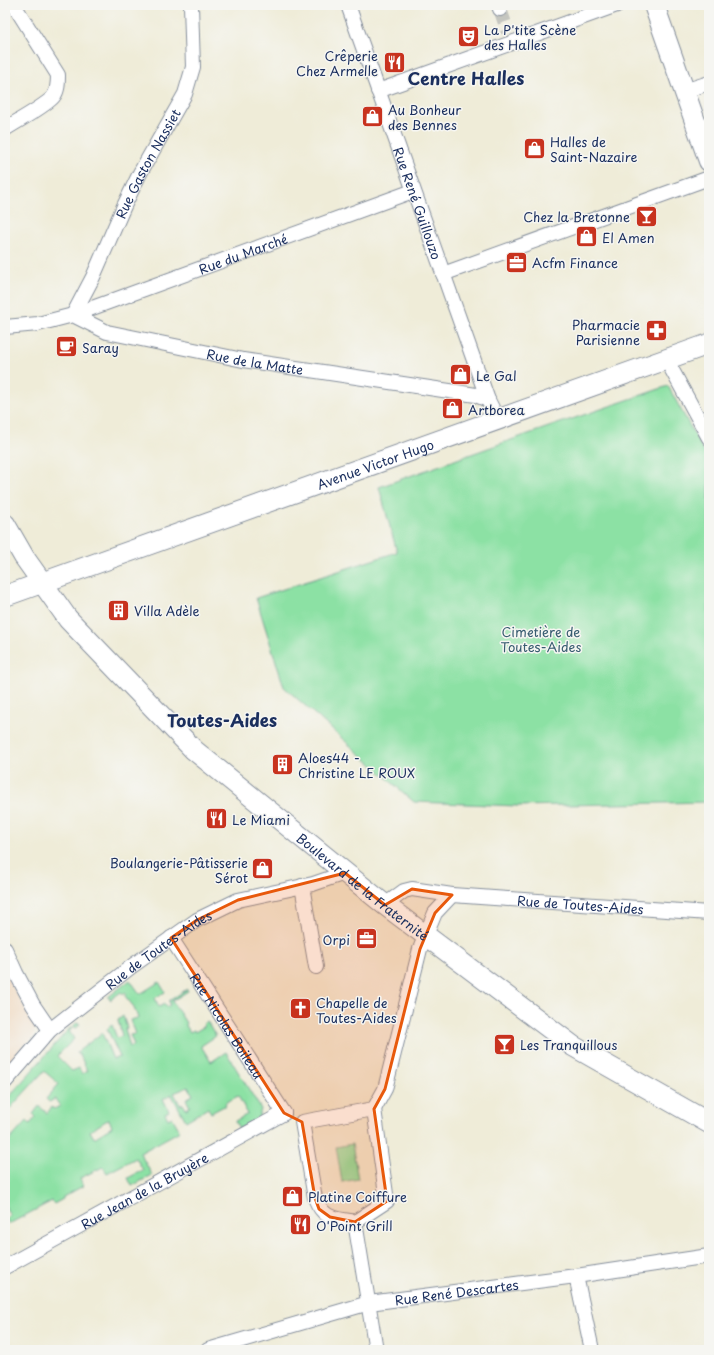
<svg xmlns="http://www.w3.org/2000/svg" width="714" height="1355" font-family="'Playpen Sans',sans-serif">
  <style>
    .built { fill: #efd6bb }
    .green { fill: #8ce1a4; stroke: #548881; fill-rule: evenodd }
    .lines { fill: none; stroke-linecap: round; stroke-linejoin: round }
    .street-tunnel { stroke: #c5c6c0; stroke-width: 14; stroke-dasharray: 14 7; stroke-linecap: butt }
    .street-casing { stroke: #858e9b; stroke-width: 16 }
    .secondary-casing { stroke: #858e9b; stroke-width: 22 }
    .street { stroke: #fff; stroke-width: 14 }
    .secondary { stroke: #fff; stroke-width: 20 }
    .marked { fill: #e8590c; fill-opacity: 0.2; stroke: #e8590c; stroke-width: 3; stroke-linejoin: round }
    .labels { text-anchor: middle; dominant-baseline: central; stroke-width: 3; stroke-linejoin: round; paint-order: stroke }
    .poi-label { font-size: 13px; fill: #1b2f5e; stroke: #f6f6f2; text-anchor: start }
    .street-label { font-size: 13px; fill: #1b2f5e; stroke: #f6f6f2 }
    .park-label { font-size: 13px; fill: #375c70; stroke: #f6f6f2 }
    .district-label { font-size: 17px; font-weight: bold; fill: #1b2f5e; stroke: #f6f6f2 }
  </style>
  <rect width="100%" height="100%" fill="#f6f6f2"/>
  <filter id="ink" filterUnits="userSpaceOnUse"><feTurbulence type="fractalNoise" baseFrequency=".025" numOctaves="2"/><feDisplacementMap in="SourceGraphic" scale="8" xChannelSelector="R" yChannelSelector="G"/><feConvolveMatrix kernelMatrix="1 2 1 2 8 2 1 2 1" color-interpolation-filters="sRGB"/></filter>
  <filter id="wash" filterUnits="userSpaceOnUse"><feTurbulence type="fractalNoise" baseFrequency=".012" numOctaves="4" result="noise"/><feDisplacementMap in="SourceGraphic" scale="16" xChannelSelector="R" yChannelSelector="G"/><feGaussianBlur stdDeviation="0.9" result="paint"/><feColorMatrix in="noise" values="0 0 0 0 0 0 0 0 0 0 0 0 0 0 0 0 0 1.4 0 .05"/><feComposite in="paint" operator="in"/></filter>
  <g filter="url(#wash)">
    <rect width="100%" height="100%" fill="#efecd8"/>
    <!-- built -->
    <path class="built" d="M 5,972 L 35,1027 L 34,1036 L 5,1068 Z"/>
    <!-- green -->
    <path class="green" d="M 668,386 L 709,461 L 709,802 L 518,806 L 414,802 L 284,687 L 256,598 L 397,552 L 379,487 L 508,441 Z
      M 130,980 L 140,994 L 159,982 L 165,992 L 155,998 L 159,1007 L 165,1004 L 166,1007 L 170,1005 L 169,1001 L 187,989 L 188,991 L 172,1001 L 186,1023 L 185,1024 L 190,1032 L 194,1030 L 195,1032 L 205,1026 L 203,1024 L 207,1021 L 216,1036 L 201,1046 L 211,1062 L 226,1052 L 261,1109 L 259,1118 L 239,1129 L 235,1121 L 248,1114 L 238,1096 L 225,1103 L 226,1105 L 211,1113 L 208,1108 L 186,1121 L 171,1094 L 163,1099 L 169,1111 L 165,1113 L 168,1119 L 172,1117 L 180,1131 L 140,1153 L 152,1175 L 132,1186 L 128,1178 L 143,1170 L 136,1158 L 107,1173 L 103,1167 L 80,1178 L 83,1186 L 63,1197 L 63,1199 L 54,1204 L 52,1201 L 9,1224 L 6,1219 L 5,1219 L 5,1217 L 6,1218 L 10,1216 L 5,1206 L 5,1145 L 27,1121 L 30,1124 L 36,1117 L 33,1114 L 39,1106 L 47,1113 L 52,1107 L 54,1109 L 60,1106 L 55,1099 L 49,1102 L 46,1099 L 59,1084 L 44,1071 L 5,1114 L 5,1101 L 67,1031 L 78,1022 L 80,1025 L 76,1028 L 74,1027 L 69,1031 L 74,1039 L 57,1056 L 72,1071 L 79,1068 L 82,1074 L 87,1071 L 81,1057 L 77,1052 L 102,1033 L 113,1059 L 120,1057 L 107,1029 L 112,1025 L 117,1038 L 122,1036 L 118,1020 L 123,1016 L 127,1028 L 125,1029 L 130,1047 L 134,1045 L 130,1035 L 135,1034 L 130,1020 L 138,1018 L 134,1007 L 125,996 L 127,994 L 125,992 L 123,994 L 121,992 L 110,1000 L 108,997 ZM 188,1087 L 193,1095 L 186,1099 L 190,1107 L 186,1109 L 183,1104 L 180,1105 L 174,1093 ZM 109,1119 L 112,1127 L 94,1138 L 90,1131 Z
      M 352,1144 L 358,1179 L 342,1182 L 336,1147 Z"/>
  </g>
  <g filter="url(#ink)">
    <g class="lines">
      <!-- street-tunnel -->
      <path class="street-tunnel" d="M 500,9 L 508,32"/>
      <defs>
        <g id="street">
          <path id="s1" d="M 348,5 L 488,400"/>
          <path d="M 499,5 L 500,9"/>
          <path d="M 378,91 L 617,5"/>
          <path d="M 684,91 L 709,83"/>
          <path d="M 5,129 C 17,121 44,107 53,97 C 58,91 58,83 58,75 L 14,5"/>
          <path d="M 443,274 L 709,178"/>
          <path id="s2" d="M 73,315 L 107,332 L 243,360 L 476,395 L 488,400 L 498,420"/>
          <path id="s3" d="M 73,315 L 93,277 L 124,206 L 140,173 L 185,94 L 193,67 L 191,5"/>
          <path id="s4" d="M 5,327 L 38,324 L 73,315 L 413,191"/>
          <path d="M 666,359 L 709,438"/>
          <path d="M 302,886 L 316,967"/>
          <path id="s5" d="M 385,905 L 404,891 L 412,889 L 452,895 L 709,913"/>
          <path id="s6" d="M 171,938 L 284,1113"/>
          <path d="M 5,949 L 16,973 L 33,1005 L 50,1030"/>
          <path id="s7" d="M 5,1082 L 50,1030 L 132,966 L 197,920 L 238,900 L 313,884 L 345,873"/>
          <path d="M 374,1109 L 387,1201 L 355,1222 C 334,1218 324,1220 315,1198 L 302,1122 Z"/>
          <path d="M 374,1109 L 385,1089 L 420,949 L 435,913 L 452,895"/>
          <path d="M 355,1222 L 376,1350"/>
          <path id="s8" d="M 5,1267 L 284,1113"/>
          <path d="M 576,1276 L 592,1350"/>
          <path id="s9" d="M 208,1350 L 369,1303 L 576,1276 L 709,1256"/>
        </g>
        <g id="secondary">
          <path d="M 654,5 L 709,161"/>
          <path id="s10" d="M 5,524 L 24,557 L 68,619 L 194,750 L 385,905 L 573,1046 L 709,1123"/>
          <path id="s11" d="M 5,596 L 709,344"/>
        </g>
      </defs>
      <!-- street casing -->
      <use href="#street" class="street-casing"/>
      <!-- secondary casing -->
      <use href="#secondary" class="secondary-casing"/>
      <!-- street -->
      <use href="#street" class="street"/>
      <!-- secondary -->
      <use href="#secondary" class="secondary"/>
    </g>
  </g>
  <!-- marked area -->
  <path class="marked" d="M 345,873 L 385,905 L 412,889 L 452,895 L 435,913 L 420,949 L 385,1089 L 374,1109 L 387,1201 L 355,1222 L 330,1217 L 319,1209 L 315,1198 L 302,1122 L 284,1113 L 171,938 L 197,920 L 238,900 Z"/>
  <!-- icons -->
  <defs>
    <symbol id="theatre-square" viewBox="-11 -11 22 22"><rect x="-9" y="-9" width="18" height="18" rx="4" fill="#c8321e" stroke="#f6f6f2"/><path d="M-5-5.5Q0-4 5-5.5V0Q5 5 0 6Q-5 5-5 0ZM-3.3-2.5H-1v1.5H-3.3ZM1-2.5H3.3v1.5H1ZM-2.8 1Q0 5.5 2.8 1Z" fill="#fff"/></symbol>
    <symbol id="restaurant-square" viewBox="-11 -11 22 22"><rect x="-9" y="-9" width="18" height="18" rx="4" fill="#c8321e" stroke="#f6f6f2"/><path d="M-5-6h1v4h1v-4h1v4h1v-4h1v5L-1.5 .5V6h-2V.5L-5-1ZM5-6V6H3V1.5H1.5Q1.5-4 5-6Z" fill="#fff"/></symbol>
    <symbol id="shop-square" viewBox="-11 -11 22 22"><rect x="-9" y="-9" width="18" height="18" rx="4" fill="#c8321e" stroke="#f6f6f2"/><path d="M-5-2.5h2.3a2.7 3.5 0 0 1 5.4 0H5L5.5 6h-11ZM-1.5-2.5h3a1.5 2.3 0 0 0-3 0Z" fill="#fff"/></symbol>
    <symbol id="bar-square" viewBox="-11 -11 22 22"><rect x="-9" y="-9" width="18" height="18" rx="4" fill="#c8321e" stroke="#f6f6f2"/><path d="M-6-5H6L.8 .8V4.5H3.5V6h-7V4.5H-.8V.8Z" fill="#fff"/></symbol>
    <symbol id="office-square" viewBox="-11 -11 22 22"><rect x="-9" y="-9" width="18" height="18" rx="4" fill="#c8321e" stroke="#f6f6f2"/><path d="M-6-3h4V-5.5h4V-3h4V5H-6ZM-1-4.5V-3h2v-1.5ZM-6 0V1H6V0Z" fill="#fff"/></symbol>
    <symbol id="pharmacy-square" viewBox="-11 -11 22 22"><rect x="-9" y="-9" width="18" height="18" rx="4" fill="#c8321e" stroke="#f6f6f2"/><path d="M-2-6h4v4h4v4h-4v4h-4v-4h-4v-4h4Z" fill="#fff"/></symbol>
    <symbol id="cafe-square" viewBox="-11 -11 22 22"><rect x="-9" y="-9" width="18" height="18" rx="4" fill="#c8321e" stroke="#f6f6f2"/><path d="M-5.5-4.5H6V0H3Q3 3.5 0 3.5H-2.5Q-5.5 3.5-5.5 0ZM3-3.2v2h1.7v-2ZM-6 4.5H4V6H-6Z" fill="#fff"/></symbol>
    <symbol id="building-square" viewBox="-11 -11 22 22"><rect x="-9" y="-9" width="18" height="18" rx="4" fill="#c8321e" stroke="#f6f6f2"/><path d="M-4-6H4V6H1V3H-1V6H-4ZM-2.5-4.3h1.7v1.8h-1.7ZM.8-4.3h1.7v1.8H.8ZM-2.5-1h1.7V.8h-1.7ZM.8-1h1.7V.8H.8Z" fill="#fff"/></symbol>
    <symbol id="church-square" viewBox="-11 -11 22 22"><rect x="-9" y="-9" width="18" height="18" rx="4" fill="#c8321e" stroke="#f6f6f2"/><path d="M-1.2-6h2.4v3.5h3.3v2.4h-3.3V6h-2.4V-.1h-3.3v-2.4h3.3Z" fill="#fff"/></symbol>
  </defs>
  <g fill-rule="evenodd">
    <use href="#theatre-square" x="456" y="24" width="25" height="25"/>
    <use href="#restaurant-square" x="382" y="50" width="25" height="25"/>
    <use href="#shop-square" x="360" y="104" width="25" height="25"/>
    <use href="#shop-square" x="522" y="136" width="25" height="25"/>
    <use href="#bar-square" x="634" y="204" width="25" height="25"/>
    <use href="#shop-square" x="574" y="224" width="25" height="25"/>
    <use href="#office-square" x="504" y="250" width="25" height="25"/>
    <use href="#pharmacy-square" x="644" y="318" width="25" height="25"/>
    <use href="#cafe-square" x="54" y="334" width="25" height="25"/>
    <use href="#shop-square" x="448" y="362" width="25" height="25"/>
    <use href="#shop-square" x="440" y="396" width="25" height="25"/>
    <use href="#building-square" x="106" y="598" width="25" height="25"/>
    <use href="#building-square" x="270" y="752" width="25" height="25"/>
    <use href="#restaurant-square" x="204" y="806" width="25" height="25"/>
    <use href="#shop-square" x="250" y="856" width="25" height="25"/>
    <use href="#office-square" x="354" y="926" width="25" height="25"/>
    <use href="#church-square" x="288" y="996" width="25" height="25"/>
    <use href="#bar-square" x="492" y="1032" width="25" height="25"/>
    <use href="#shop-square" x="280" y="1184" width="25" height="25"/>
    <use href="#restaurant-square" x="288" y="1212" width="25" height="25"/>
  </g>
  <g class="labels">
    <!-- poi labels -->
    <g class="poi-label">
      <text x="484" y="29">La P'tite Scène<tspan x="484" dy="15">des Halles</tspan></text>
      <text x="378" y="55" text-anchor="end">Crêperie<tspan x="378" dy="15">Chez Armelle</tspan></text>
      <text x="388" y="109">Au Bonheur<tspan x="388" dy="15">des Bennes</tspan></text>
      <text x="550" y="141">Halles de<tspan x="550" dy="15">Saint-Nazaire</tspan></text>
      <text x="630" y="216" text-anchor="end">Chez la Bretonne</text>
      <text x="602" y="237">El Amen</text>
      <text x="532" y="262">Acfm Finance</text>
      <text x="640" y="324" text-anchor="end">Pharmacie<tspan x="640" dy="15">Parisienne</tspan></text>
      <text x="82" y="347">Saray</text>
      <text x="476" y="375">Le Gal</text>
      <text x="468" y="409">Artborea</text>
      <text x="134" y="610">Villa Adèle</text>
      <text x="298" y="757">Aloes44 -<tspan x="298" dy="15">Christine LE ROUX</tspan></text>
      <text x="232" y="819">Le Miami</text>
      <text x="248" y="862" text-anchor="end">Boulangerie-Pâtisserie<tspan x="248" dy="15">Sérot</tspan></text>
      <text x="350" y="939" text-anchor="end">Orpi</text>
      <text x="316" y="1002">Chapelle de<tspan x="316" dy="15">Toutes-Aides</tspan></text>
      <text x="520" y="1044">Les Tranquillous</text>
      <text x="308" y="1196">Platine Coiffure</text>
      <text x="316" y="1225">O'Point Grill</text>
    </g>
    <!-- street labels -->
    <g class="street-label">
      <text stroke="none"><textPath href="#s3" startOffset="169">Rue Gaston Nassiet</textPath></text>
      <text stroke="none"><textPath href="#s1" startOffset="210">Rue René Guillouzo</textPath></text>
      <text stroke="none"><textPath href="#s4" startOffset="250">Rue du Marché</textPath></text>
      <text stroke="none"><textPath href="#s2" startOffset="189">Rue de la Matte</textPath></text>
      <text stroke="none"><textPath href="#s11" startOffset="393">Avenue Victor Hugo</textPath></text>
      <text stroke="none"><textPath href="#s10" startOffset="513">Boulevard de la Fraternité</textPath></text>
      <text stroke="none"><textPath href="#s5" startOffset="201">Rue de Toutes-Aides</textPath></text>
      <text stroke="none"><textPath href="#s7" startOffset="204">Rue de Toutes-Aides</textPath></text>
      <text stroke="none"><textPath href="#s6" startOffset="104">Rue Nicolas Boileau</textPath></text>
      <text stroke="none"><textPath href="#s8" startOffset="159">Rue Jean de la Bruyère</textPath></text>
      <text stroke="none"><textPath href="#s9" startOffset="256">Rue René Descartes</textPath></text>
    </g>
    <!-- park labels -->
    <g class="park-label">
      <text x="541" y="631">Cimetière de<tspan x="541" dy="15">Toutes-Aides</tspan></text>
    </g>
    <!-- district labels -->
    <g class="district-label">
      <text x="466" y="78">Centre Halles</text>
      <text x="222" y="720">Toutes-Aides</text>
    </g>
  </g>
  <!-- margin -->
  <rect width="714" height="1355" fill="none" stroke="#f6f6f2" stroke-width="20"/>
</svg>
